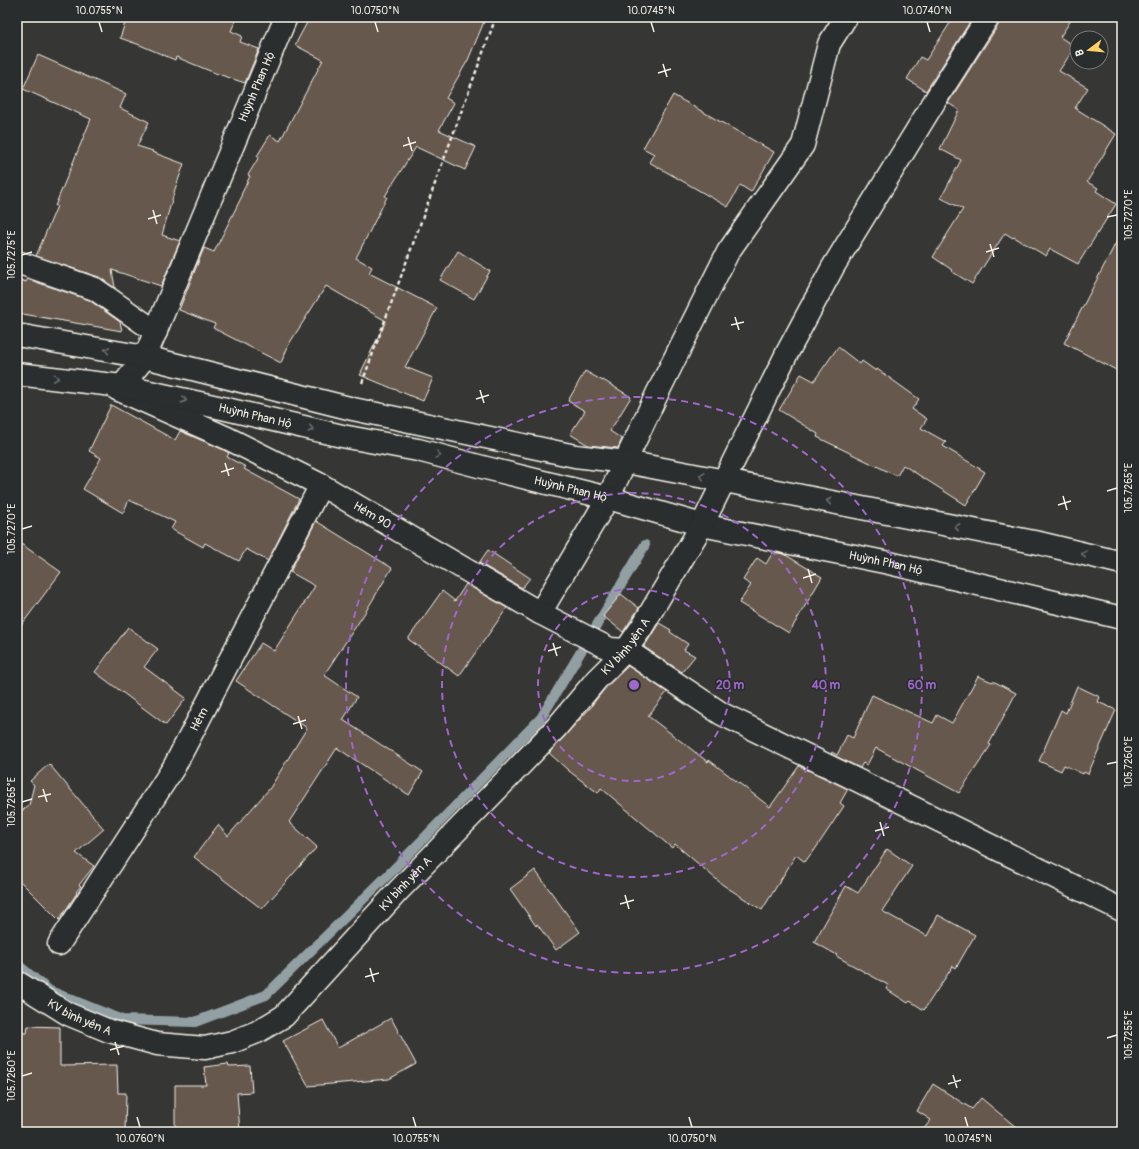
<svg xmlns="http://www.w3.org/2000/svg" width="1139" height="1149" font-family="Pangolin,sans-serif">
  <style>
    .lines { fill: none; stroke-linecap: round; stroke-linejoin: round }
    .stream { stroke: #92a0a4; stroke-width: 10 }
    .building { fill: #66594d; stroke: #f4f1e8 }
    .minor-casing { stroke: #f4f1e8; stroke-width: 25 }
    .path { stroke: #f4f1e8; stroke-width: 2.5; stroke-dasharray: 4 3; stroke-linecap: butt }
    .minor { stroke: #2a2d2e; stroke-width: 22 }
    .oneway { stroke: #71726f }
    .ticks { fill: none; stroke: #f4f1e8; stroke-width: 1.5 }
    .ring { fill: none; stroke: #9f67cb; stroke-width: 2; stroke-dasharray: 7 5 }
    .labels { text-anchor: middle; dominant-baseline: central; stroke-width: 3; stroke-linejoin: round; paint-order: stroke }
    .street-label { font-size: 12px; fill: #f4f1e8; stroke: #2a2d2e }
    .centre { fill: #9f67cb; stroke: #2a2d2e; stroke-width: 2 }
    .ring-label { font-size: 12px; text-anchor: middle; font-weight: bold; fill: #9f67cb; stroke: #2a2d2e; stroke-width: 3; stroke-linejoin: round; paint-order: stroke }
    .neatline { fill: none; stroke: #f4f1e8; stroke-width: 1.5 }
    .ticks-label { font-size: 10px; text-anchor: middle; fill: #f4f1e8 }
  </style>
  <rect width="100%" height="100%" fill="#363634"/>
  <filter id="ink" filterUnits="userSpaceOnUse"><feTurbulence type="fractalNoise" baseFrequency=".025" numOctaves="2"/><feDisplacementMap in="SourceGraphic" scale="8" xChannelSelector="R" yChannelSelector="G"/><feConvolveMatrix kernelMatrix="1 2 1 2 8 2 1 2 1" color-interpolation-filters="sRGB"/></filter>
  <g filter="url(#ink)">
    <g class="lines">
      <!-- stream -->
      <path class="stream" d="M 17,964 L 50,991 L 122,1020 L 195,1022 L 266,995 L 392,871 L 541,718 L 645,545"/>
    </g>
    <!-- building -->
    <path class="building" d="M 127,17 L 237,17 L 231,31 L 242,36 L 240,42 L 259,49 L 245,83 L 215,73 L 176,57 L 175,60 L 140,45 L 120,38 Z
      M 310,17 L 486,17 L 468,60 L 446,98 L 454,103 L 439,130 L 476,147 L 465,170 L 416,147 L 385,196 L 387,197 L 356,258 L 372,267 L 369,273 L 437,308 L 405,367 L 433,378 L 423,401 L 360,375 L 362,372 L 361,372 L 386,321 L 326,286 L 289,344 L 281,363 L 213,328 L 215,324 L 179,310 L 204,248 L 214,252 L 242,196 L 241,195 L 250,176 L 248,175 L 259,157 L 257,156 L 270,135 L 280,141 L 323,60 L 295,45 Z
      M 954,17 L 973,17 L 926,91 L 907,79 L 920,57 L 926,60 Z
      M 1000,17 L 1073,17 L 1060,37 L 1075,47 L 1059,71 L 1088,88 L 1075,108 L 1116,134 L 1087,182 L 1098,188 L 1096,191 L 1116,204 L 1078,264 L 1050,249 L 1046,256 L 1014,237 L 1013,238 L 1005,233 L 972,284 L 951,271 L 952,270 L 933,257 L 963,209 L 941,198 L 961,160 L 940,149 L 959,110 L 948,103 L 999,24 Z
      M 38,55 L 126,94 L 120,108 L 149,122 L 137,146 L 153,151 L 152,152 L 184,164 L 175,189 L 162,235 L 180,241 L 161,286 L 112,270 L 115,288 L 99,277 L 36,256 L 57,206 L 55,206 L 91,119 L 23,89 Z
      M 673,95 L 774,152 L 751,192 L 740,185 L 728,207 L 649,162 L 654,154 L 643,148 Z
      M 1122,231 L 1122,373 L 1064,343 Z
      M 458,251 L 490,271 L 474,299 L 440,280 Z
      M 17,279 L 26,282 L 27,279 L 89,300 L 120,322 L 122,331 L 17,313 Z
      M 838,347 L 860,364 L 862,361 L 876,371 L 877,369 L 919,399 L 912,409 L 927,419 L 921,428 L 946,442 L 943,446 L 985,472 L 966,505 L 903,465 L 897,476 L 817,437 L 818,434 L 779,410 L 801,374 L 814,381 Z
      M 585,371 L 603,381 L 603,380 L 631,397 L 610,431 L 622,439 L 618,448 L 588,445 L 570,434 L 585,411 L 568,401 Z
      M 111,405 L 175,440 L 180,431 L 222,449 L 229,453 L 227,457 L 246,467 L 244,469 L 299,499 L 268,561 L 246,549 L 239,561 L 205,543 L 203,547 L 171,529 L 175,522 L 129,500 L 123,513 L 83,489 L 101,458 L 89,451 Z
      M 316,521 L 392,568 L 366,611 L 324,675 L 357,697 L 343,720 L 423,772 L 409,795 L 337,748 L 289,822 L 317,847 L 262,909 L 194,857 L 218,825 L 228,836 L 270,788 L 307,728 L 236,681 L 261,643 L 274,651 L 315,586 L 290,572 Z
      M 17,541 L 61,572 L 17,631 Z
      M 488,550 L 530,578 L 522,588 L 479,563 Z
      M 773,552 L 784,554 L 822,577 L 789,633 L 739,603 L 751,585 L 743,580 L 757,558 L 766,564 Z
      M 466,584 L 507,608 L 459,676 L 408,639 L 442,591 L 455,601 Z
      M 621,594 L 639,608 L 623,632 L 603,616 Z
      M 659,623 L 671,630 L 670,632 L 688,644 L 684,650 L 695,656 L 682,672 L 644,647 Z
      M 128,627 L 158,649 L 144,667 L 186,698 L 166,725 L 95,672 Z
      M 628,666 L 667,692 L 648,716 L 708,762 L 709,760 L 770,807 L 799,766 L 848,789 L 840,803 L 844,806 L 814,851 L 813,851 L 805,862 L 796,855 L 762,910 L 723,885 L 675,844 L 672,848 L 601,788 L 598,793 L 569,771 L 549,753 L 593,705 L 592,705 L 606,687 Z
      M 978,676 L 992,682 L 993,681 L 1016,693 L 989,744 L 991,745 L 959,793 L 876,748 L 867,765 L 863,763 L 860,768 L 831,754 L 832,752 L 837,755 L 847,735 L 853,738 L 872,695 L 933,723 L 937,715 L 952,723 Z
      M 1077,686 L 1100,697 L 1098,702 L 1116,710 L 1088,774 L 1084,772 L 1083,774 L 1064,765 L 1061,771 L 1039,761 L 1061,710 L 1066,713 Z
      M 49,764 L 104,829 L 76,853 L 94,866 L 79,885 L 81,886 L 76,892 L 77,893 L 59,920 L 17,878 L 17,815 L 29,805 L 34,785 L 30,781 Z
      M 887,849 L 912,866 L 882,911 L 927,936 L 938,915 L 975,935 L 956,968 L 953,966 L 924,1010 L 910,1001 L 908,1003 L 886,989 L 888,985 L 836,956 L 837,955 L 814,942 L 846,886 L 858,893 Z
      M 535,870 L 580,932 L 556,950 L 537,924 L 536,926 L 510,889 Z
      M 391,1018 L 416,1064 L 389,1079 L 308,1086 L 283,1041 L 323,1020 L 338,1048 Z
      M 28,1026 L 60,1027 L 60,1066 L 117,1065 L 118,1093 L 126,1093 L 125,1132 L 17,1132 L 17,1033 L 27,1033 Z
      M 228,1064 L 229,1067 L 250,1066 L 252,1092 L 237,1093 L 240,1132 L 175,1132 L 175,1085 L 206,1085 L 204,1067 Z
      M 933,1084 L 972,1109 L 981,1098 L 1022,1132 L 921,1132 L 931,1120 L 917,1111 Z"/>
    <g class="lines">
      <defs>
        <g id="minor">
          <path id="s1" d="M 286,17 L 145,357 L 122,386 L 117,389 L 227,438 L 321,485 L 540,613 L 608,498 L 657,394 L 728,252 L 803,145 L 829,44 L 846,17"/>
          <path d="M 17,262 L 95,289 L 156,332"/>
          <path d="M 17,335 L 145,357 L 353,409 L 575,456 L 626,462 L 725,481 L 1039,543 L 1122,563"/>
          <path id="s2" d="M 17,374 L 122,386 L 222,408 L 342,436 L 418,450 L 486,468 L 608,498 L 702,525 L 889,563 L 1122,618"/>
          <path d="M 540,613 L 610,649 L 626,650 L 722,714 L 1122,910"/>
          <path id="s3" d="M 59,944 L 174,767 L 321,485"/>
          <path id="s4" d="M 17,982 L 68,1014 L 109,1031 L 157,1044 L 205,1048 L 232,1042 L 257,1032 L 284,1016 L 398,891 L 507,779 L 556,728 L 597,679 L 626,650 L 642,627 L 702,525 L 787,353 L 833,267 L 939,94 L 988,17"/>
        </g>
      </defs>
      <!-- minor casing -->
      <use href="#minor" class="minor-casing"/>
      <!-- path -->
      <path class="path" d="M 362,383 L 496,17"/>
      <!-- minor -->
      <use href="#minor" class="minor"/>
    </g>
    <!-- one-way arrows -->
    <defs><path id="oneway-chevron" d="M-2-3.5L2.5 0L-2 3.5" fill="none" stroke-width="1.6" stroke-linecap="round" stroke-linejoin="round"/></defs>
    <g class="oneway">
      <use href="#oneway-chevron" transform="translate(107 350) rotate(-170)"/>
      <use href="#oneway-chevron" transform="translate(56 378) rotate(7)"/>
      <use href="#oneway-chevron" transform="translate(184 400) rotate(12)"/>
      <use href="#oneway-chevron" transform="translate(311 429) rotate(13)"/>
      <use href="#oneway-chevron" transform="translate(438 455) rotate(15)"/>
      <use href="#oneway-chevron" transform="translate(702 476) rotate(-169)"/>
      <use href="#oneway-chevron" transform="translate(829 501) rotate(-169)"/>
      <use href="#oneway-chevron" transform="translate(957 527) rotate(-169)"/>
      <use href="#oneway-chevron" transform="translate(1084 554) rotate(-167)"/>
    </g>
  </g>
  <!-- ticks -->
  <path class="ticks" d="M 99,22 L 102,32M 375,22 L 378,32M 651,22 L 654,32M 927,22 L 930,32M 663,64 L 667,77M 658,73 L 671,69M 408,137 L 412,151M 403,146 L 416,142M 153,210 L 157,224M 1107,217 L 1117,215M 148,219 L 161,215M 990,244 L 994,257M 986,252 L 999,248M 22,255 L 32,252M 735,317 L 739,330M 731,325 L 744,322M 480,390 L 484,403M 476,399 L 489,395M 225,463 L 229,476M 221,472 L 234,468M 1107,491 L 1117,488M 1063,496 L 1067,510M 1058,505 L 1071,501M 22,529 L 32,526M 808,569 L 812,583M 803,578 L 816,574M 553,643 L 557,656M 548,651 L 561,647M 298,716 L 302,729M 293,724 L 306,720M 1107,764 L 1117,762M 43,789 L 47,802M 38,797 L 51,794M 22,802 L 32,799M 880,822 L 884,836M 875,831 L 889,827M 625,895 L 629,909M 620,904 L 634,900M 370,968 L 374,982M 365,977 L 379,973M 1107,1038 L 1117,1035M 115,1042 L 119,1055M 110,1050 L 124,1046M 953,1075 L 957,1088M 22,1076 L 32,1073M 948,1084 L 961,1080M 137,1117 L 140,1127M 413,1117 L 416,1127M 689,1117 L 692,1127M 965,1117 L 968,1127"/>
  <!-- distance rings -->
  <g class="ring">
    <circle cx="634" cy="685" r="96"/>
    <circle cx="634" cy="685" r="192"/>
    <circle cx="634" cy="685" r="288"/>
  </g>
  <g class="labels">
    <!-- street labels -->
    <g class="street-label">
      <text transform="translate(257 87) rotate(-67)">Huỳnh Phan Hộ</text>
      <text stroke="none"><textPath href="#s2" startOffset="242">Huỳnh Phan Hộ</textPath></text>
      <text stroke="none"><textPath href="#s2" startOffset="566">Huỳnh Phan Hộ</textPath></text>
      <text stroke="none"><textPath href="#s1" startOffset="696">Hẻm 90</textPath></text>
      <text stroke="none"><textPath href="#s2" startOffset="890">Huỳnh Phan Hộ</textPath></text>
      <text stroke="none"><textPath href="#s4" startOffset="792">KV bình yên A</textPath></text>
      <text stroke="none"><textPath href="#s3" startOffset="265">Hẻm</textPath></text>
      <text stroke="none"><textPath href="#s4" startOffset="468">KV bình yên A</textPath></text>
      <text stroke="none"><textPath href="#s4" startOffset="72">KV bình yên A</textPath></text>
    </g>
  </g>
  <circle cx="634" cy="685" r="6" class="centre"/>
  <g class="ring-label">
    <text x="730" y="689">20 m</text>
    <text x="826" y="689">40 m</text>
    <text x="922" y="689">60 m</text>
  </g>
  <!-- margin -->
  <rect width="1139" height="1149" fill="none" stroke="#2a2d2e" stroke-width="44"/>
  <!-- north arrow -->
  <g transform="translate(1089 50) rotate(254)"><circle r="19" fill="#2a2d2e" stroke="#7b7b78"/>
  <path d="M0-3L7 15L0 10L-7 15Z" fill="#ffd166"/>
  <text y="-6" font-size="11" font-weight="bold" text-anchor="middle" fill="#f4f1e8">B</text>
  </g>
  <rect x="22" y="22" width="1095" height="1105" class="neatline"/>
  <g class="ticks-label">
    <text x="99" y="14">10.0755°N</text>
    <text x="375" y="14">10.0750°N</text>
    <text x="651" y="14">10.0745°N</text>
    <text x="927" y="14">10.0740°N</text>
    <text transform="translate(1128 215) rotate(-90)" y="4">105.7270°E</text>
    <text transform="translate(11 255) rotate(-90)" y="4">105.7275°E</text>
    <text transform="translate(1128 488) rotate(-90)" y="4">105.7265°E</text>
    <text transform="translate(11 529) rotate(-90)" y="4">105.7270°E</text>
    <text transform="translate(1128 762) rotate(-90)" y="4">105.7260°E</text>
    <text transform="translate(11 802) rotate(-90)" y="4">105.7265°E</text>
    <text transform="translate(1128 1035) rotate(-90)" y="4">105.7255°E</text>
    <text transform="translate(11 1076) rotate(-90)" y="4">105.7260°E</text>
    <text x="140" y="1142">10.0760°N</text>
    <text x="416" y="1142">10.0755°N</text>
    <text x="692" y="1142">10.0750°N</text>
    <text x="968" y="1142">10.0745°N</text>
  </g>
</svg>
